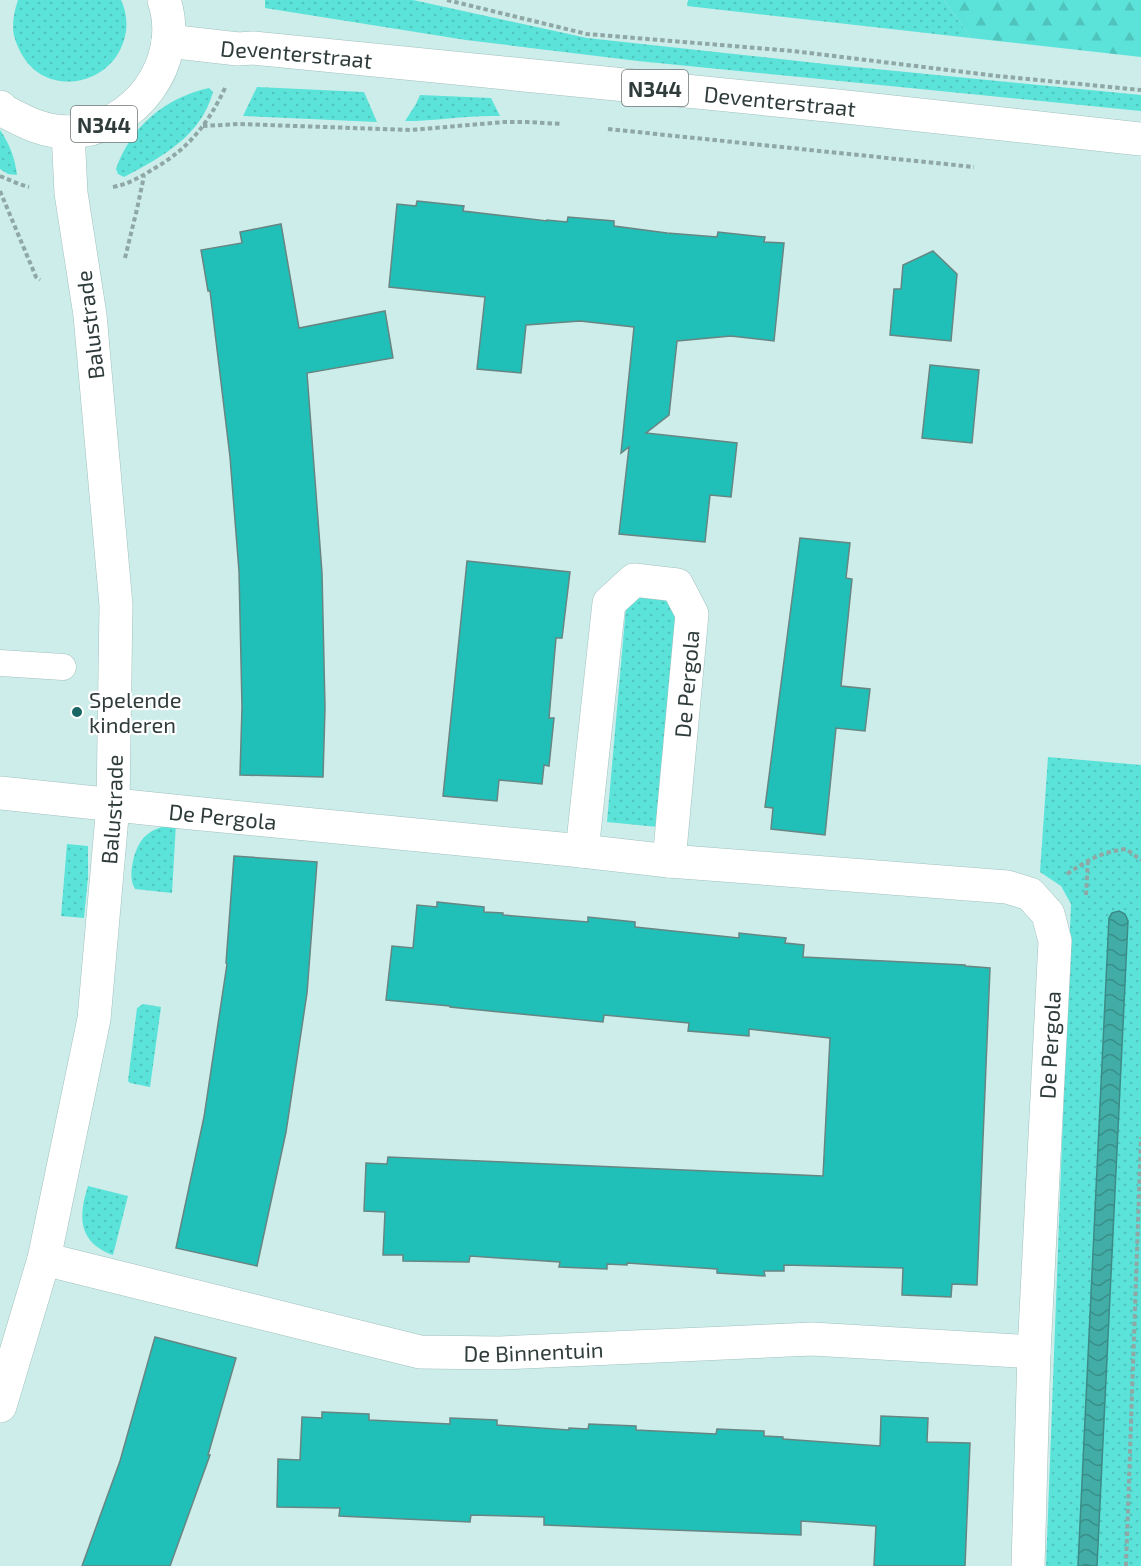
<svg xmlns="http://www.w3.org/2000/svg" width="1141" height="1566" font-family="'Exo 2',sans-serif">
  <style>
    .green { fill: url(#green-dots) }
    .forest { fill: url(#forest-firs) }
    .water { fill: url(#water-waves); stroke: #3c8b86; stroke-width: 1.5 }
    .building { fill: #20c0b8; stroke: #678583; stroke-width: 1.5 }
    .lines { fill: none; stroke-linecap: round; stroke-linejoin: round }
    .service-casing { stroke: #a1c1be; stroke-width: 27 }
    .minor-casing { stroke: #a1c1be; stroke-width: 34 }
    .primary-casing { stroke: #a1c1be; stroke-width: 34 }
    .path { stroke: #8fa8a5; stroke-width: 4; stroke-dasharray: 4.5 3; stroke-linecap: butt }
    .service { stroke: #fff; stroke-width: 26 }
    .minor { stroke: #fff; stroke-width: 33 }
    .primary { stroke: #fff; stroke-width: 33 }
    .poi-dot { fill: #196662; stroke: #fff; stroke-width: 2 }
    .labels { text-anchor: middle; dominant-baseline: central; stroke-width: 4.5; stroke-linejoin: round; paint-order: stroke }
    .shield { fill: #fff; stroke: #6d7676; stroke-width: 1.5 }
    .shield-label { font-size: 21px; font-weight: bold; fill: #2f3c3b }
    .street-label { font-size: 22px; fill: #2f3c3b; stroke: #fff }
    .poi-label { font-size: 22px; fill: #2f3c3b; stroke: #fff; text-anchor: start }
  </style>
  <defs>
    <pattern id="green-dots" width="8" height="8" patternUnits="userSpaceOnUse" patternTransform="scale(1.5)"><rect width="8" height="8" fill="#5be3da"/><path d="M2 2h.1M6 6h.1" fill="none" stroke="#4fc4bc" stroke-width="1.8" stroke-linecap="round"/></pattern>
    <pattern id="forest-firs" width="22" height="20" patternUnits="userSpaceOnUse" patternTransform="scale(1.5)"><rect width="22" height="20" fill="#5be3da"/><path d="M5 1l3.5 6h-7zM16 11l3.5 6h-7z" fill="#4fc4bc"/></pattern>
    <pattern id="water-waves" width="16" height="10" patternUnits="userSpaceOnUse" patternTransform="scale(1.5)"><rect width="16" height="10" fill="#42ada6"/><path d="M0 5q4-4 8 0t8 0" fill="none" stroke="#388e88"/></pattern>
  </defs>
  <rect width="100%" height="100%" fill="#ccede9"/>
  <!-- green -->
  <path class="green" d="M 18,0 L 121,0 C 127,12 128,28 124,40 C 110,87 45,98 21,53 C 17,45 13,36 13,27 C 13,17 15,9 18,0 Z
    M 265,0 L 413,0 L 587,38 L 825,64 L 1141,95 L 1141,111 L 638,61 L 466,40 L 265,8 Z
    M 688,0 L 944,0 L 971,38 L 687,6 Z
    M 257,87 L 364,92 L 377,122 L 243,116 Z
    M 209,88 L 213,92 C 201,136 162,157 124,177 L 118,174 L 116,169 C 131,126 165,98 209,88 Z
    M 420,95 L 491,98 L 500,116 C 468,115 437,121 405,121 L 416,104 Z
    M 0,130 C 10,145 15,158 17,175 L 8,174 L 0,169 Z
    M 632,596 L 671,599 L 677,608 L 658,827 L 607,822 L 626,607 Z
    M 1048,757 L 1141,765 L 1141,1566 L 1046,1566 L 1071,904 L 1061,886 L 1040,872 Z
    M 176,824 L 172,893 L 135,889 C 130,881 131,870 133,861 C 139,836 150,828 176,824 Z
    M 67,844 L 88,846 L 88,877 L 84,918 L 61,916 Z
    M 143,1004 L 161,1007 L 150,1087 L 130,1083 L 128,1081 L 137,1008 Z
    M 88,1186 L 128,1196 L 113,1255 C 78,1242 78,1217 88,1186 Z"/>
  <!-- forest -->
  <path class="forest" d="M 944,0 L 1141,0 L 1141,57 L 971,38 Z"/>
  <!-- water -->
  <path class="water" d="M 1119,911 L 1125,914 L 1128,921 L 1097,1566 L 1078,1566 L 1109,918 L 1112,913 Z"/>
  <!-- building -->
  <path class="building" d="M 417,201 L 464,206 L 463,211 L 547,221 L 547,220 L 567,222 L 568,217 L 614,221 L 614,226 L 667,233 L 717,237 L 718,232 L 765,237 L 764,242 L 784,243 L 774,341 L 731,336 L 677,341 L 669,415 L 646,433 L 737,443 L 731,497 L 710,495 L 705,542 L 619,534 L 629,447 L 621,453 L 634,327 L 580,321 L 526,325 L 521,373 L 477,369 L 485,297 L 389,287 L 397,204 L 416,206 Z
    M 281,224 L 299,328 L 385,311 L 393,358 L 307,373 L 322,573 L 325,708 L 323,777 L 240,775 L 242,707 L 239,571 L 230,457 L 210,291 L 208,291 L 201,250 L 242,243 L 240,232 Z
    M 933,251 L 957,274 L 951,341 L 890,335 L 894,289 L 901,289 L 903,265 Z
    M 930,365 L 979,370 L 972,443 L 922,438 Z
    M 800,538 L 850,543 L 846,578 L 852,579 L 841,686 L 870,689 L 865,731 L 836,728 L 825,835 L 771,829 L 773,808 L 765,807 Z
    M 467,561 L 570,572 L 562,638 L 556,638 L 549,718 L 554,718 L 549,766 L 544,765 L 542,784 L 499,780 L 497,801 L 443,796 Z
    M 234,856 L 317,862 L 307,993 L 286,1132 L 257,1266 L 176,1248 L 204,1117 L 227,964 L 226,963 Z
    M 437,902 L 484,907 L 484,912 L 503,913 L 503,915 L 588,922 L 588,917 L 635,922 L 635,927 L 654,929 L 739,938 L 739,933 L 786,938 L 785,943 L 804,945 L 803,957 L 965,965 L 965,966 L 990,968 L 977,1285 L 952,1284 L 951,1297 L 902,1295 L 903,1268 L 784,1265 L 784,1271 L 764,1271 L 765,1276 L 717,1273 L 717,1269 L 627,1263 L 627,1265 L 607,1264 L 607,1269 L 559,1267 L 560,1262 L 470,1256 L 469,1262 L 403,1261 L 403,1255 L 383,1255 L 385,1212 L 364,1211 L 366,1163 L 387,1164 L 388,1157 L 823,1176 L 830,1038 L 749,1029 L 749,1036 L 688,1031 L 689,1023 L 604,1015 L 603,1022 L 450,1007 L 450,1006 L 386,1000 L 392,946 L 413,948 L 417,905 L 437,907 Z
    M 155,1337 L 236,1358 L 208,1455 L 210,1455 L 170,1566 L 82,1566 L 120,1461 Z
    M 322,1412 L 369,1414 L 369,1420 L 450,1424 L 450,1418 L 497,1420 L 497,1425 L 569,1430 L 569,1428 L 588,1429 L 589,1424 L 636,1426 L 636,1430 L 716,1434 L 717,1429 L 764,1431 L 764,1436 L 783,1437 L 783,1439 L 880,1446 L 881,1416 L 928,1418 L 927,1442 L 970,1443 L 965,1566 L 874,1566 L 876,1526 L 801,1521 L 801,1535 L 544,1525 L 544,1517 L 471,1515 L 470,1522 L 339,1516 L 340,1508 L 277,1507 L 278,1459 L 300,1460 L 302,1417 L 322,1418 Z"/>
  <g class="lines">
    <defs>
      <path id="service" d="M 0,663 L 63,667"/>
      <g id="minor">
        <path id="s1" d="M 0,793 L 192,813 L 582,851 L 669,861 L 1007,887 L 1030,894 L 1048,914 L 1055,941 L 1034,1352 L 1028,1566"/>
        <path d="M 582,851 L 609,603 L 634,580 L 677,585 L 692,614 L 669,861"/>
        <path id="s2" d="M 44,1259 L 420,1352 L 500,1353 L 812,1339 L 1034,1352"/>
        <path id="s3" d="M 0,1406 L 44,1259 L 94,1019 L 113,805 L 116,605 L 90,315 L 71,193 L 68,132"/>
      </g>
      <g id="primary">
        <path id="s4" d="M 168,41 L 238,49 L 253,48 L 837,106 L 1141,139"/>
        <path d="M 0,107 L 4,111 C 25,122 43,132 68,132 C 134,131 185,63 164,0"/>
      </g>
    </defs>
    <!-- service casing -->
    <use href="#service" class="service-casing"/>
    <!-- minor casing -->
    <use href="#minor" class="minor-casing"/>
    <!-- primary casing -->
    <use href="#primary" class="primary-casing"/>
    <!-- path -->
    <path class="path" d="M 447,0 L 587,34 L 793,51 L 997,76 L 1141,90
      M 203,126 L 238,124 L 411,130 L 504,122 L 527,122 L 562,124
      M 608,129 L 974,167
      M 0,176 L 19,184 L 29,187
      M 113,187 C 129,184 142,176 155,168 C 189,148 208,124 225,88
      M 0,191 L 36,277 L 40,280
      M 125,258 L 137,209 L 144,176
      M 1067,874 C 1088,860 1101,852 1126,849 L 1141,860
      M 1086,895 L 1088,860
      M 1126,1566 L 1141,1137"/>
    <!-- service -->
    <use href="#service" class="service"/>
    <!-- minor -->
    <use href="#minor" class="minor"/>
    <!-- primary -->
    <use href="#primary" class="primary"/>
  </g>
  <!-- markers -->
  <circle class="poi-dot" cx="77" cy="712" r="6"/>
  <g class="labels">
    <!-- shield labels -->
    <g class="shield">
      <rect x="622" y="70" width="66" height="36" rx="4.5"/>
      <rect x="71" y="106" width="66" height="36" rx="4.5"/>
    </g>
    <g class="shield-label">
      <text x="655" y="88">N344</text>
      <text x="104" y="124">N344</text>
    </g>
    <!-- street labels -->
    <g class="street-label">
      <text stroke="none"><textPath href="#s4" startOffset="129">Deventerstraat</textPath></text>
      <text stroke="none"><textPath href="#s4" startOffset="615">Deventerstraat</textPath></text>
      <text transform="translate(89 325) rotate(-97)">Balustrade</text>
      <text transform="translate(686 684) rotate(-85)">De Pergola</text>
      <text stroke="none"><textPath href="#s3" startOffset="609">Balustrade</textPath></text>
      <text stroke="none"><textPath href="#s1" startOffset="224">De Pergola</textPath></text>
      <text transform="translate(1049 1045) rotate(-87)">De Pergola</text>
      <text stroke="none"><textPath href="#s2" startOffset="501">De Binnentuin</textPath></text>
    </g>
    <!-- poi labels -->
    <g class="poi-label">
      <text x="89" y="699">Spelende<tspan x="89" dy="25">kinderen</tspan></text>
    </g>
  </g>
</svg>
